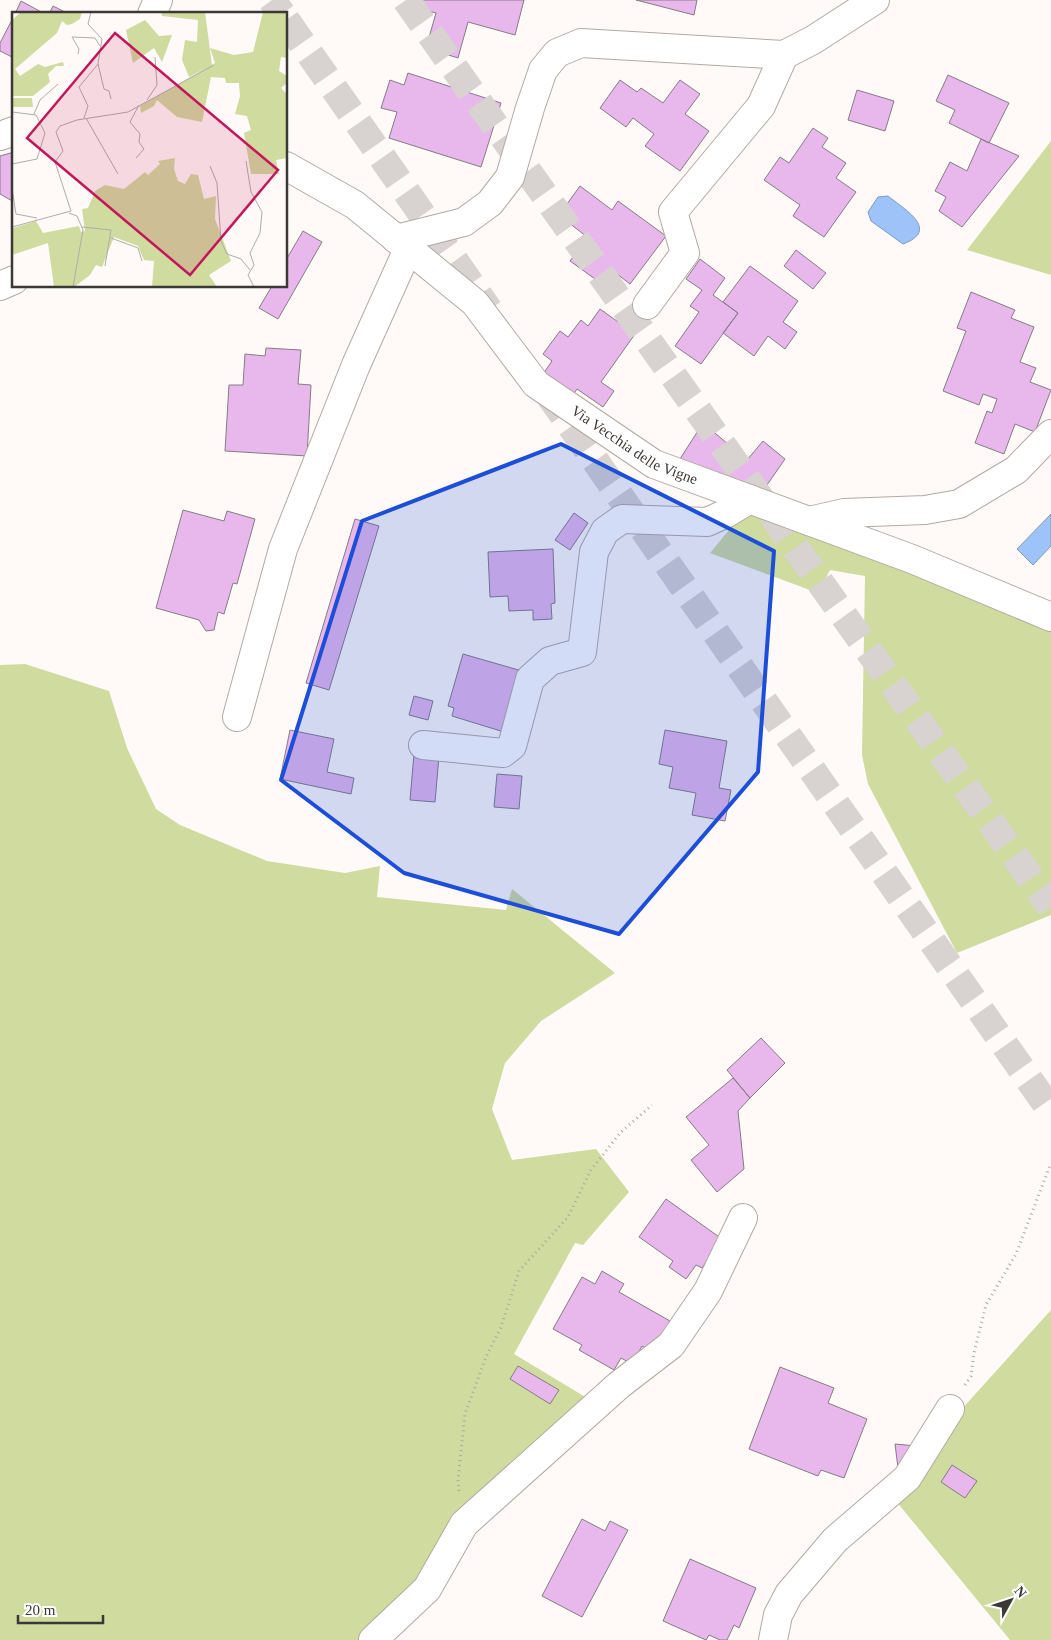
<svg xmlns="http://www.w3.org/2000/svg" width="1051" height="1640" font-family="Georgia,serif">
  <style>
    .green { fill: #cfdb9f }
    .water { fill: #9dc3f9; stroke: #8099be }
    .building { fill: #e8b8ec; stroke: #847c84 }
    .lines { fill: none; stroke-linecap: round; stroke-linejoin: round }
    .highway-tunnel { stroke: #d8d3d0; stroke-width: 28; stroke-dasharray: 28 14; stroke-linecap: butt }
    .minor-casing { stroke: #b4a9a2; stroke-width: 30 }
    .path { stroke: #aba7a4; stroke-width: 3; stroke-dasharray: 1 4; stroke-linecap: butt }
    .minor { stroke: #fff; stroke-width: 28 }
    .marked { fill: #1d4ed8; fill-opacity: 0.2; stroke: #1d4ed8; stroke-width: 4; stroke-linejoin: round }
    .labels { text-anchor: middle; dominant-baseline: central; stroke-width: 4; stroke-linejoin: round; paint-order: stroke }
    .street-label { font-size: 15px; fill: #3c3835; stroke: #fff }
    .inset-road { fill: none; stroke: #b1aca9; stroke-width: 1 }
    .view { fill: #c2185b; fill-opacity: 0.15; stroke: #c2185b; stroke-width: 2.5 }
    .inset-edge { fill: none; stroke: #3c3835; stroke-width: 2.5 }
  </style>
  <rect width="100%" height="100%" fill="#fffaf7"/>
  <!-- green -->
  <path class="green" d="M 1051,141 L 1051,275 L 967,250 Z
    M 749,506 L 1051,629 L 1051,915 L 957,953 L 868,784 L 862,755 L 865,576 L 830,570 L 818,593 L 710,553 Z
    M 25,664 L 109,691 L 127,748 L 156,809 L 180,825 L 267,861 L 345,873 L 380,866 L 377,897 L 506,910 L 512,889 L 615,973 L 541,1021 L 505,1063 L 492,1109 L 512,1160 L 596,1149 L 629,1192 L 583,1245 L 575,1243 L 514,1354 L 592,1401 L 470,1510 L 452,1514 L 439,1550 L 418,1580 L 361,1640 L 0,1640 L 0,665 Z
    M 1051,1310 L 1051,1640 L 1010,1640 L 896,1501 L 960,1411 Z"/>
  <!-- water -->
  <path class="water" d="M 888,196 C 904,209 941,230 903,244 L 871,221 L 868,212 L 878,197 Z
    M 1051,514 L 1051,546 L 1033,565 L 1017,549 Z"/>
  <!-- building -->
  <path class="building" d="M 414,0 L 524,0 L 515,35 L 468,22 L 458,58 L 426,48 L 436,13 L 412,7 Z
    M 636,0 L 697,0 L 694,15 Z
    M 21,1 L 45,14 L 15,14 Z
    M 53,6 L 69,14 L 49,14 Z
    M 14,16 L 14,58 L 0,51 L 0,43 Z
    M 408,73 L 501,103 L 481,167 L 389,138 L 397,112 L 381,108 L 390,80 L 404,85 Z
    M 948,75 L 1009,103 L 989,143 L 949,123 L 955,110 L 936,101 Z
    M 620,80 L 637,92 L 641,88 L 663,103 L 680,80 L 700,94 L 685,114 L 709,131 L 680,171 L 645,146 L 654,134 L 633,118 L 626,127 L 600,108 Z
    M 857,90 L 894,101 L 885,131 L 848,120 Z
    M 813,128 L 828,138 L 822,147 L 846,163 L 836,178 L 856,192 L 824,237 L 793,216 L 800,205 L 764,180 L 780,157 L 789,163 Z
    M 981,139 L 1019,156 L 962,227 L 939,211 L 946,197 L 935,191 L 950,162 L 967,171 Z
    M 14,152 L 14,202 L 0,194 L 0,156 Z
    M 580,186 L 612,210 L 618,201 L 666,236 L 630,284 L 612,270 L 602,284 L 570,261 L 587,237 L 559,215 Z
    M 303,231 L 322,242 L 278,319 L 259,308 L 272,286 L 286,286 L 286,260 Z
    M 796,250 L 826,273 L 813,289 L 784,266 Z
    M 700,259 L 725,278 L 713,295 L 738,313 L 701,364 L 675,346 L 699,312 L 690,306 L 702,290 L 686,279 Z
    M 750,266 L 798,301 L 783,322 L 797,332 L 785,349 L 768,336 L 754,356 L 723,333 L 738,313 L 723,302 Z
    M 971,292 L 1015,310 L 1011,318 L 1034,327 L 1020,362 L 1036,368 L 1030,382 L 1051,390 L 1035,432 L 1015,424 L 1004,454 L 975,443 L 987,411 L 992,413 L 997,399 L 983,394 L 979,405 L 943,391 L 966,331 L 957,328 Z
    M 600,309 L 635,334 L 601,382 L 614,391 L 603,407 L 577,389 L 571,398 L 541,377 L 552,361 L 543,354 L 560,331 L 568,337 L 581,320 L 588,326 Z
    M 266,348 L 301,350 L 298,384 L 311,385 L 307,456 L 225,451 L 229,385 L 243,385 L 245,354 L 265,356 Z
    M 703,423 L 747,460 L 763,441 L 785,459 L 758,498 L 678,462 Z
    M 183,510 L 224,521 L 227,511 L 255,519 L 237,584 L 233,583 L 224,614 L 218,612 L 214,630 L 206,631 L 199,620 L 156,608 Z
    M 574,513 L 588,523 L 570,550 L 555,540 Z
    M 355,519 L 379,526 L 329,690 L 306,683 Z
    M 553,549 L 555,603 L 551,604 L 552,619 L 533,620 L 533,610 L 509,611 L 508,596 L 490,597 L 488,552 Z
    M 463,654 L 522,671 L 504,732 L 452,716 L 454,708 L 448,706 Z
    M 414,696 L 433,701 L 428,720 L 409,715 Z
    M 290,730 L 334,739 L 327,772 L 354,778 L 351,794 L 280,779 Z
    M 665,730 L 727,741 L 719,788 L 731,790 L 725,821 L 692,815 L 696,793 L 669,788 L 673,767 L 659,764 Z
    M 414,754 L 439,756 L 435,802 L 410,800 Z
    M 497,774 L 522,776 L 519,809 L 494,807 Z
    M 761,1038 L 785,1063 L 750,1098 L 727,1070 Z
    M 733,1078 L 750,1098 L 738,1111 L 744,1169 L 717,1192 L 691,1160 L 709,1145 L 686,1117 Z
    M 666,1199 L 722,1239 L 702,1268 L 696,1265 L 686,1279 L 669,1267 L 673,1261 L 639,1237 Z
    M 602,1271 L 624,1284 L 619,1292 L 670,1321 L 653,1352 L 642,1346 L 632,1364 L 621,1358 L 614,1370 L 579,1350 L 582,1345 L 553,1329 L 582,1277 L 595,1284 Z
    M 518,1366 L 559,1390 L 550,1404 L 510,1379 Z
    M 780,1367 L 834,1388 L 828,1403 L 867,1419 L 844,1478 L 821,1470 L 818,1476 L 749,1449 Z
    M 895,1444 L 917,1446 L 898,1468 Z
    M 952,1465 L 977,1481 L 965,1498 L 941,1482 Z
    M 582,1519 L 605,1531 L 610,1521 L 628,1530 L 582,1617 L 542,1596 Z
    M 690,1559 L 756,1588 L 739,1628 L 734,1625 L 727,1640 L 720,1640 L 709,1635 L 706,1640 L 663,1621 Z"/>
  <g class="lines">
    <!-- highway-tunnel -->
    <path class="highway-tunnel" d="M 272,0 L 282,14
      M 406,0 L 1051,907
      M 286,20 L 489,310
      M 547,392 L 1051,1111"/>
    <defs>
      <g id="minor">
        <path d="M 152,14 L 158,0"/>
        <path d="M 0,136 L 14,131"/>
        <path id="s1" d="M 286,166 L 355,205 L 475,303 L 536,384 L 654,464 L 912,559 L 1051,617"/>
        <path d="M 396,239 L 464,222 L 490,203 L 510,177 L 530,108 L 543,70 L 557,53 L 581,43 L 784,55 L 813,40 L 875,0"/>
        <path d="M 0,286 L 14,280"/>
        <path d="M 647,305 L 685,253 L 673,212 L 761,106 L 784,55"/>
        <path d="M 809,521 L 844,513 L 925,510 L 959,504 L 1016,470 L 1051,434"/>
        <path d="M 237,717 L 283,549 L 356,365 L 408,249"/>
        <path d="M 423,745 L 503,753 L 512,746 L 530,679 L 550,661 L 582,652 L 594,552 L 605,531 L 622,519 L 707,522 L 727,513 L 750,499"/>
        <path d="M 373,1640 L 427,1589 L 464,1524 L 619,1385 L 671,1345 L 708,1291 L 743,1218"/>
        <path d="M 773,1640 L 778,1615 L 789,1594 L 835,1540 L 907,1478 L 950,1409"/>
      </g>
    </defs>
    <!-- minor casing -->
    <use href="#minor" class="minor-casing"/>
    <!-- path -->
    <path class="path" d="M 965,1385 L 971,1376 L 974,1353 L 986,1305 L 1016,1254 L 1051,1163
      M 459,1491 L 458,1480 L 465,1414 L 486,1357 L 501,1327 L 519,1271 L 568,1217 L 591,1170 L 620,1133 L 652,1105"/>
    <!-- minor -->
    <use href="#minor" class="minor"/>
  </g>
  <!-- marked area -->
  <path class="marked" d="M 561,444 L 774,551 L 758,772 L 619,934 L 404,873 L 281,780 L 362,521 Z"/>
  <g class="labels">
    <!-- street labels -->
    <g class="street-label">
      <text stroke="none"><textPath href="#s1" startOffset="452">Via Vecchia delle Vigne</textPath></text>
    </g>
  </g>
  <!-- overview -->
  <g transform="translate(12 12)">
    <rect width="275" height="275" fill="#fffaf7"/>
    <path d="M 9,0 L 70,0 L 68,7 L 60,12 L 55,13 L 50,9 L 45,21 L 3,57 L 8,64 L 26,52 L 33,55 L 51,50 L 52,54 L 44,54 L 36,62 L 38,70 L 21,84 L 0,84 L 0,8 ZM 149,0 L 193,0 L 200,53 L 177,65 L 170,48 L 173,28 L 185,30 L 186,8 L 150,4 ZM 251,0 L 275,0 L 275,46 L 269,45 L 267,59 L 275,64 L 275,71 L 269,76 L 275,82 L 275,146 L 264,148 L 267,162 L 239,162 L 232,121 L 239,118 L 235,104 L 223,102 L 228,84 L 227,71 L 214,71 L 213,66 L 199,65 L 190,110 L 165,105 L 145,88 L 142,94 L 129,101 L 128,94 L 203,51 L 198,36 L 222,43 L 241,40 ZM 133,8 L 147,24 L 160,23 L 150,50 L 142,36 L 121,51 L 114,18 ZM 0,86 L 20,86 L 21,95 L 0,95 ZM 163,146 L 162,157 L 166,169 L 173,172 L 179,162 L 186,163 L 192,187 L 204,184 L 203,207 L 219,249 L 197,263 L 205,275 L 140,275 L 142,249 L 132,248 L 126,234 L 102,225 L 90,255 L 84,253 L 78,263 L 62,275 L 42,275 L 36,231 L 0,243 L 1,216 L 24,209 L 31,221 L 67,214 L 69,220 L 73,219 L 70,197 L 76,196 L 83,179 L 93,173 L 112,177 L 133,160 L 136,163 L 148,152 L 146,149 Z" fill="#cfdb9f"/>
    <path class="inset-road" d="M 66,42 L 67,37 L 60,25 L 83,26 L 88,34M 86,52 L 92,77 L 97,79 L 99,87M 135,88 L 145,73 L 143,45M 0,100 L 24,103 L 33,121 L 25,147 L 0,152M 22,102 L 28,88 L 46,72M 72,106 L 76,94 L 67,75 L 86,52 L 90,27 L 76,12 L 79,0M 74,106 L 106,162M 124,146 L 132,137 L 127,130 L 128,122 L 118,110 L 127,93M 234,149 L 239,180 L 250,200 L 248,221 L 238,241 L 242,253 L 236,263 L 242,275M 198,154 L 205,171 L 209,229 L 215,242 L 229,247 L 238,258M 0,177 L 4,202 L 25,206M 57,201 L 65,204 L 71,218 L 61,275M 0,215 L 59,199 L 43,150 L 51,139 L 44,120 L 48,114 L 65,108 L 116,100 L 202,53M 70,215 L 99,218 L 93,254M 99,226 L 126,236 L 130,249"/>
    <path class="view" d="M 103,21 L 266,158 L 178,263 L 15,126 Z"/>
    <rect width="275" height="275" class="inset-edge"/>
  </g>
  <!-- north arrow -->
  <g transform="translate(1011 1600) rotate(50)" stroke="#ffffff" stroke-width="4" paint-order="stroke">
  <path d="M0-4L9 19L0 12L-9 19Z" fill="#3c3835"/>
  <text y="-8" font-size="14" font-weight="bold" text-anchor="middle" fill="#3c3835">N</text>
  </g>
  <!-- scale -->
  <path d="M18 1615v8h85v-8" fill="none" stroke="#3c3835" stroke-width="2.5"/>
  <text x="25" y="1615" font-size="15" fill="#3c3835" stroke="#ffffff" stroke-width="4" paint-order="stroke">20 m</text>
</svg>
